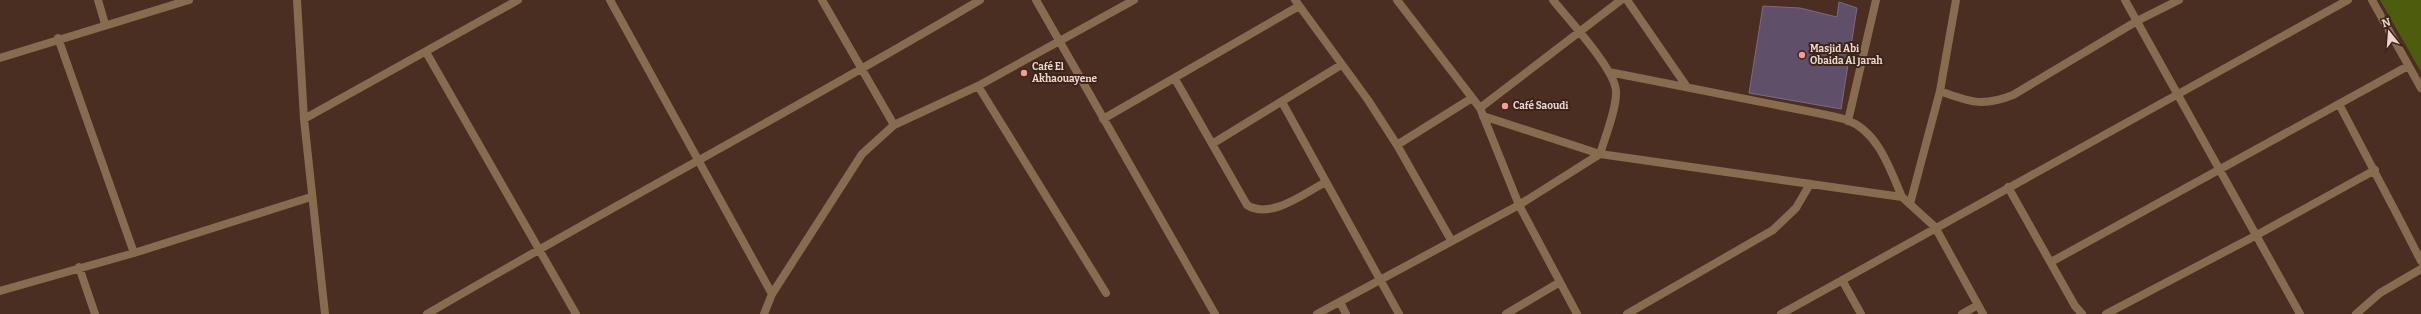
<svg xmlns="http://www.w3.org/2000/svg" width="2421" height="314" font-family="Bitter,serif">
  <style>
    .green { fill: #4e5c0e }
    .building { fill: #5f4f69; stroke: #7b6a85 }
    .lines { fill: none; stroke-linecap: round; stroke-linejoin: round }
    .lane { stroke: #886c50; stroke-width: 8 }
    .street { stroke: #886c50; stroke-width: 8 }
    .poi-dot { fill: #f59c93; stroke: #3e2318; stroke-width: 1.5 }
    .labels { text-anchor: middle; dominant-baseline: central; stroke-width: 4; stroke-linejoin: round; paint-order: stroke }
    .poi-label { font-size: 10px; font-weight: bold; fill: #e9d7cf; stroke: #3e2318; text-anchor: start }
  </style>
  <rect width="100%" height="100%" fill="#492e21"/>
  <!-- green -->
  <path class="green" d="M 2380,0 L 2421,0 L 2421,72 Z"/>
  <!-- building -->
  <path class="building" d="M 1839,2 L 1857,8 L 1841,109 L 1749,93 L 1763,6 L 1800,8 L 1837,17 Z"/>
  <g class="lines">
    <!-- lane -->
    <path class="lane" d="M 2402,224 L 2421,261
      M 2356,314 L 2380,293 L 2421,269"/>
    <!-- street -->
    <path class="street" d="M 98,0 L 105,24
      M 297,0 L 304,119 L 325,314
      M 610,0 L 772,294
      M 822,0 L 894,125
      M 1036,0 L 1215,314
      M 1295,0 L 1368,100 L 1397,145 L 1451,240
      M 1397,0 L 1480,108 L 1519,205 L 1577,314
      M 1627,0 L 1687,87
      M 2125,0 L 2300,314
      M 2372,0 L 2421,88
      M 58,38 L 134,253
      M 426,52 L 576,314
      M 0,58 L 189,0
      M 1609,72 L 1817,113 C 1827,115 1837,117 1847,120 C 1879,132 1890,170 1902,197
      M 1175,79 L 1247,205 C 1271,220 1304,193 1326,182
      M 978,86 L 1106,293
      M 1940,91 C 1969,102 1983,107 2013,95 L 2137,21 L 2179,0
      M 1282,102 L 1399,314
      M 2339,104 L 2402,224
      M 1480,108 L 1621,0
      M 1483,116 L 1600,154 L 1902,197 L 1935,227 L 1983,314
      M 304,119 L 518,0
      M 1103,119 L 1299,6
      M 1848,121 L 1876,0
      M 1212,144 L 1341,65
      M 1397,145 L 1472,98
      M 2008,187 L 2075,306 L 2082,314
      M 1910,204 L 1940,91 L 1956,0
      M 2051,262 L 2408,66
      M 79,267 L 95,314
      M 1842,280 L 1861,314
      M 0,291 L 134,253 L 311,197
      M 1340,302 L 1346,314
      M 427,314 C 610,207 798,108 980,0
      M 764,314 L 772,294 L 862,154 L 894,125 L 978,86 L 1134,0
      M 1317,314 L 1519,205 L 1600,154 C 1605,137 1617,108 1616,91 C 1615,69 1568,19 1553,0
      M 1506,314 L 1560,282
      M 1627,314 L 1773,230 L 1796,208 L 1810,184
      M 1781,314 L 2348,0
      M 1962,314 L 1978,305
      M 2106,314 L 2255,236 L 2375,170"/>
  </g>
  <!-- markers -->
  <g class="poi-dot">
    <circle cx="1802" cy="55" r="4"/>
    <circle cx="1024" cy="73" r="4"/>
    <circle cx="1505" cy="106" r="4"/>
  </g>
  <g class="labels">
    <!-- poi labels -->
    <g class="poi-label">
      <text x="1810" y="49">Masjid Abi<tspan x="1810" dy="12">Obaida Al Jarah</tspan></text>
      <text x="1032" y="67">Café El<tspan x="1032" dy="12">Akhaouayene</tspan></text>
      <text x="1513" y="106">Café Saoudi</text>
    </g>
  </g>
  <!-- north arrow -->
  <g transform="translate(2389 32) rotate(343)" stroke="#3e2318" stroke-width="3" paint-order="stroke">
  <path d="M0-3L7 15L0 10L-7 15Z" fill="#e9d7cf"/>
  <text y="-6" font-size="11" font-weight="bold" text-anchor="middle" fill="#e9d7cf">N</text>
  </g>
</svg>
